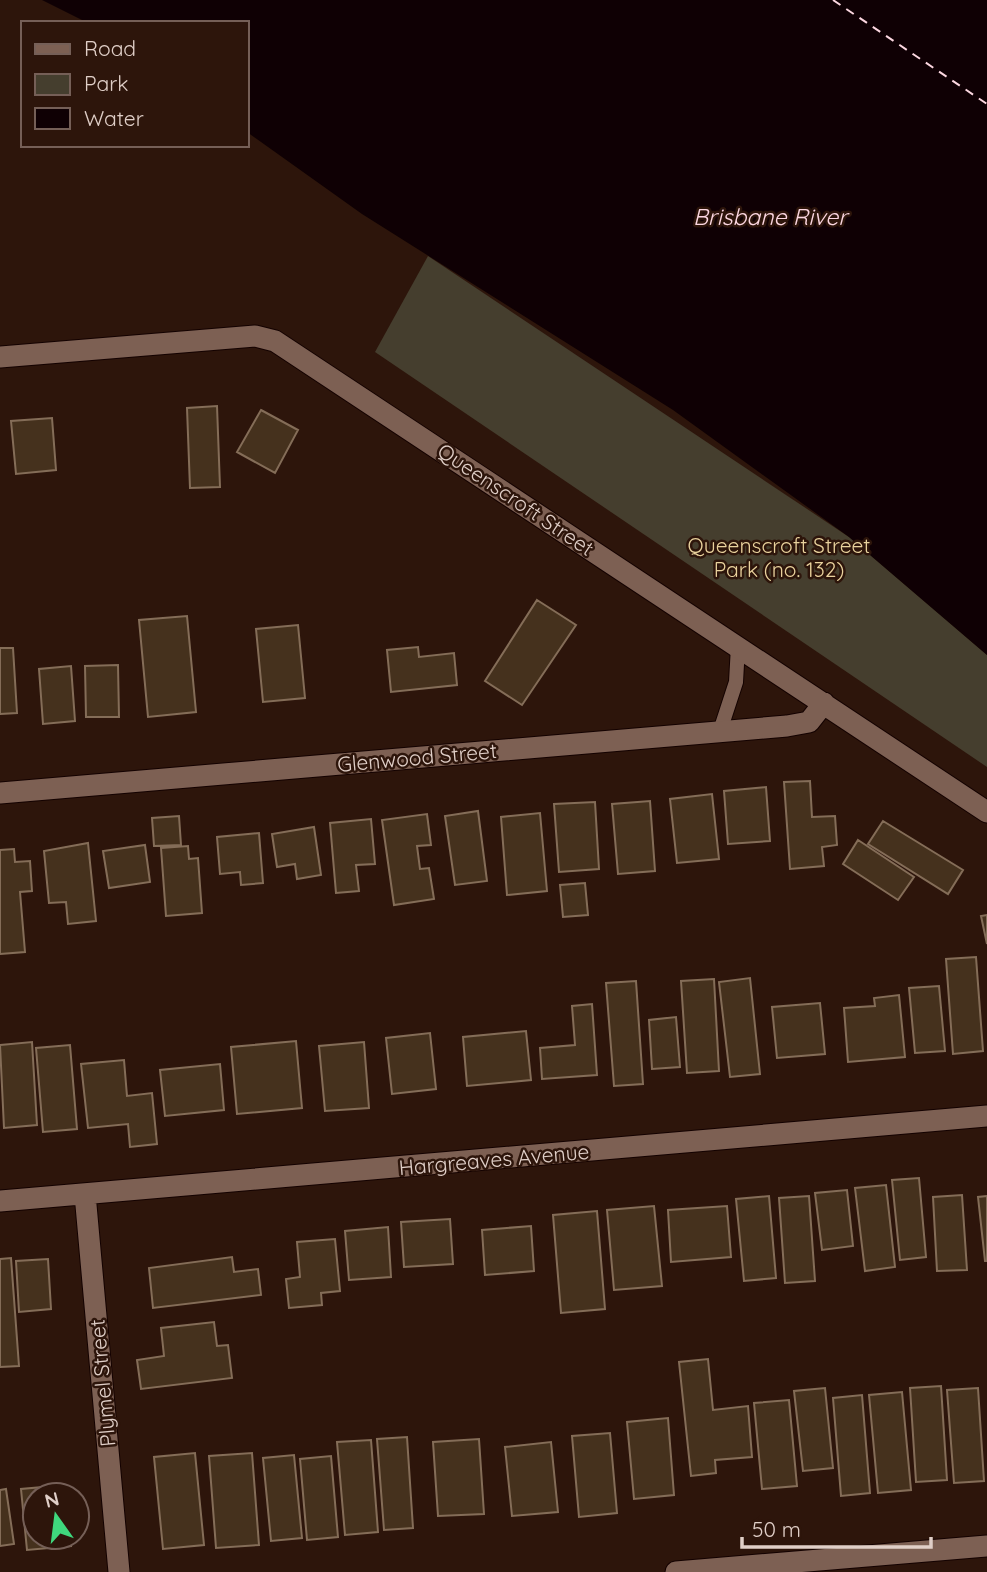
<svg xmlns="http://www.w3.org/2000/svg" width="987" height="1572" font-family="Quicksand,sans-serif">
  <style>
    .green { fill: #453e2e }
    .water { fill: #0f0004 }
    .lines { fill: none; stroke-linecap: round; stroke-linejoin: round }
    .ferry { stroke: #fcd7e1; stroke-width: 2; stroke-dasharray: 9 7; stroke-linecap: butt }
    .building { fill: #45311d; stroke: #846d58; stroke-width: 2 }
    .lane-casing { stroke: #140200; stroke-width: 16 }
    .street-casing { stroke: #140200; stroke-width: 23 }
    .lane { stroke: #7d6053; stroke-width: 14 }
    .street { stroke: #7d6053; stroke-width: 21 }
    .labels { text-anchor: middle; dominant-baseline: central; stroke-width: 5; stroke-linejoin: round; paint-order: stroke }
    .street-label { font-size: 21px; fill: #e0cfc8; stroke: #2d150b }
    .park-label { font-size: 21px; fill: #e9d29d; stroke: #2d150b }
    .water-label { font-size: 23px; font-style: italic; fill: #fcd7e1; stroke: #2d150b }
  </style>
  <rect width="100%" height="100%" fill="#2d150b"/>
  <!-- green -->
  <path class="green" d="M 428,256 L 849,537 L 987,655 L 987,767 L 375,352 Z"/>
  <!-- water -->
  <path class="water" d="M 42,0 L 987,0 L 987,655 L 849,537 L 673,410 L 362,214 L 247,132 L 247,23 L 88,23 Z"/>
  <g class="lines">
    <!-- ferry -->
    <path class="ferry" d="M 833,0 L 987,104"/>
  </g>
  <!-- building -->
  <path class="building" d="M 217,406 L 220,487 L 190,488 L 187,408 Z
    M 261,410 L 298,430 L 275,473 L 237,452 Z
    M 52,418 L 56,470 L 16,474 L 11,421 Z
    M 537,600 L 576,625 L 522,705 L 485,681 Z
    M 187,616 L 196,712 L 148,717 L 139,620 Z
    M 298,625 L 305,698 L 263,702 L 256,629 Z
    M 418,647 L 419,657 L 454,653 L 457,685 L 391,692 L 387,650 Z
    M 0,648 L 13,648 L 17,713 L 0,714 Z
    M 118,665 L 119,717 L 86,717 L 85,666 Z
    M 71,666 L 75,721 L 43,724 L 39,669 Z
    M 810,781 L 812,817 L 835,816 L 837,845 L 822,847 L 824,866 L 790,869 L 784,782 Z
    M 766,787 L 770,841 L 728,844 L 724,791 Z
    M 712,794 L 719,859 L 677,863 L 670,799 Z
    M 650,801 L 655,871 L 618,874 L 612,804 Z
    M 595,802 L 599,869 L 559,872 L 554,804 Z
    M 478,811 L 487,881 L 455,885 L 445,816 Z
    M 540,813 L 547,891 L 507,895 L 501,817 Z
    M 427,814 L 431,845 L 417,846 L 420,869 L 429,868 L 434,899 L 394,905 L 382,820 Z
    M 179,816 L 181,845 L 154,846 L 152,818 Z
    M 371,819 L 375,864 L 356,865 L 359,891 L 336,893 L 330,823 Z
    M 883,821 L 963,870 L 948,894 L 868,844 Z
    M 314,827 L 321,875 L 297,879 L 295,864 L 277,867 L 272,834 Z
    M 259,833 L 263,883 L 241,885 L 240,872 L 220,874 L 217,837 Z
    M 858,840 L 914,877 L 898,900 L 843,864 Z
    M 88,843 L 96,921 L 68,924 L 66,902 L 49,903 L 44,851 Z
    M 145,845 L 150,882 L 109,888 L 103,851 Z
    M 188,846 L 189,859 L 198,858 L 202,913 L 166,916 L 161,848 Z
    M 14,849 L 15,862 L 30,861 L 32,891 L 20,892 L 25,952 L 0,954 L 0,850 Z
    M 585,883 L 588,915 L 563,917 L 560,885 Z
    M 987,915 L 987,944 L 981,916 Z
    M 976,957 L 983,1051 L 953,1054 L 946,959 Z
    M 750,978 L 760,1074 L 730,1077 L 719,982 Z
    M 714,979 L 719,1071 L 687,1073 L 681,981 Z
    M 636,981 L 643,1084 L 614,1086 L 606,983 Z
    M 939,986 L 945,1051 L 915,1053 L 909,988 Z
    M 899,995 L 905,1057 L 848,1062 L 844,1008 L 875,1006 L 874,998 Z
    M 820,1003 L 825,1054 L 777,1058 L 772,1007 Z
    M 592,1004 L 597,1075 L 542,1079 L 540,1048 L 575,1045 L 572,1006 Z
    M 676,1017 L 680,1067 L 652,1069 L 649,1020 Z
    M 526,1031 L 531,1080 L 467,1086 L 463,1037 Z
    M 430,1033 L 436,1089 L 392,1094 L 386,1038 Z
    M 296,1041 L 302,1108 L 237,1114 L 231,1047 Z
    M 32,1042 L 37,1125 L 4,1128 L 0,1045 Z
    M 364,1042 L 369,1108 L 325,1111 L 319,1046 Z
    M 70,1045 L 77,1129 L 43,1132 L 36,1048 Z
    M 124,1060 L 127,1096 L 152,1093 L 157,1144 L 130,1147 L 128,1124 L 88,1128 L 81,1064 Z
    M 220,1064 L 224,1110 L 165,1116 L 160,1070 Z
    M 919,1178 L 926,1257 L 900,1260 L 892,1180 Z
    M 886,1185 L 895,1267 L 865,1271 L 855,1188 Z
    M 847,1190 L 853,1246 L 822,1250 L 815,1193 Z
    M 962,1195 L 967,1270 L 937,1271 L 933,1197 Z
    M 769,1196 L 776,1278 L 744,1281 L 736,1199 Z
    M 809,1196 L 815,1281 L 785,1283 L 779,1198 Z
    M 987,1196 L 987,1261 L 985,1261 L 978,1197 Z
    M 654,1206 L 662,1286 L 614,1290 L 607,1210 Z
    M 727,1206 L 731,1257 L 671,1262 L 668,1210 Z
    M 597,1211 L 605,1309 L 561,1313 L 553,1215 Z
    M 450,1219 L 453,1264 L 404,1267 L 401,1222 Z
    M 531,1226 L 534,1271 L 485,1275 L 482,1230 Z
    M 388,1227 L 391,1277 L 349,1280 L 345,1231 Z
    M 335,1239 L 340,1291 L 321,1293 L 322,1305 L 289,1308 L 286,1279 L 300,1277 L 297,1242 Z
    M 232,1257 L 234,1272 L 258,1269 L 261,1295 L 153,1308 L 149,1268 Z
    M 11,1258 L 19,1366 L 0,1367 L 0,1259 Z
    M 48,1259 L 51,1309 L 19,1312 L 16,1261 Z
    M 214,1322 L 217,1346 L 228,1345 L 232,1378 L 141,1389 L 137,1360 L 164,1356 L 161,1328 Z
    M 708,1359 L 713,1410 L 748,1406 L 752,1457 L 715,1460 L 716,1473 L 691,1476 L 679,1362 Z
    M 941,1386 L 947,1480 L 916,1482 L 910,1388 Z
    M 825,1388 L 833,1468 L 803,1471 L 794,1391 Z
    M 978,1388 L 984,1481 L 954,1483 L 947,1390 Z
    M 902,1392 L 911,1490 L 878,1493 L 869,1395 Z
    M 862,1395 L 870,1493 L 841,1496 L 833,1398 Z
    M 789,1400 L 797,1486 L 762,1489 L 754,1403 Z
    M 668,1418 L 674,1495 L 634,1499 L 627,1422 Z
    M 610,1433 L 617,1513 L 579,1517 L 572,1436 Z
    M 407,1437 L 413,1528 L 384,1530 L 377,1439 Z
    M 479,1439 L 484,1514 L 438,1516 L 433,1442 Z
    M 371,1440 L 378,1532 L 345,1535 L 337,1442 Z
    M 551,1442 L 558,1512 L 512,1516 L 505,1447 Z
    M 195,1453 L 204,1545 L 163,1549 L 154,1457 Z
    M 252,1453 L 259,1545 L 216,1548 L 209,1456 Z
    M 294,1455 L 302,1538 L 271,1541 L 263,1458 Z
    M 331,1456 L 338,1537 L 307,1540 L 300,1459 Z
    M 65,1485 L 66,1495 L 35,1495 L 35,1537 L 70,1537 L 71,1546 L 27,1550 L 21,1489 Z
    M 6,1489 L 14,1544 L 0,1546 L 0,1490 Z"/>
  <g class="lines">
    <defs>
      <path id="lane" d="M 720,731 L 736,682 L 738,646"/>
      <path id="street" d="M 0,357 L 255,336 L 275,341 L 987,812
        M 0,793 L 787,726 L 809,722 L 824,703
        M 85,1194 L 119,1572
        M 0,1201 L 987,1116
        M 676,1572 L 987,1546"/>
    </defs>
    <!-- lane casing -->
    <use href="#lane" class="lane-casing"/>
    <!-- street casing -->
    <use href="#street" class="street-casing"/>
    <!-- lane -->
    <use href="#lane" class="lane"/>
    <!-- street -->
    <use href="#street" class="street"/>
  </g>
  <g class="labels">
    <!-- street labels -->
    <g class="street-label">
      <text transform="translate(516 499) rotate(34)">Queenscroft Street</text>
      <text transform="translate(417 757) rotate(-5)">Glenwood Street</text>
      <text transform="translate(494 1159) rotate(-5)">Hargreaves Avenue</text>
      <text transform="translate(102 1383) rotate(-95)">Plymel Street</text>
    </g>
    <!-- park labels -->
    <g class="park-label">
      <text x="779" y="545">Queenscroft Street<tspan x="779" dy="24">Park (no. 132)</tspan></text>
    </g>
    <!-- water labels -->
    <g class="water-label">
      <text x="770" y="216">Brisbane River</text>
    </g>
  </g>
  <!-- legend -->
  <rect x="21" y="21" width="228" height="126" fill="#2d150b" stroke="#755f57" stroke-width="2"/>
  <rect x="35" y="44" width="35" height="10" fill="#7d6053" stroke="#755f57" stroke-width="2"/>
  <text x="84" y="56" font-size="21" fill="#e0cfc8">Road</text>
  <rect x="35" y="74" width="35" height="21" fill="#453e2e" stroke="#755f57" stroke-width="2"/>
  <text x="84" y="91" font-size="21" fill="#e0cfc8">Park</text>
  <rect x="35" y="108" width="35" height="21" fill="#0f0004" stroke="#755f57" stroke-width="2"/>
  <text x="84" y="126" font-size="21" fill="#e0cfc8">Water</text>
  <!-- north arrow -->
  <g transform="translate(56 1516) rotate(346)"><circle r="33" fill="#2d150b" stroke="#755f57" stroke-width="2"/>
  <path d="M0-5L12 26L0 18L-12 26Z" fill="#3fd77d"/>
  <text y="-10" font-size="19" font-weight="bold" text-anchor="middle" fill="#e0cfc8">N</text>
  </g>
  <!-- scale -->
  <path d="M742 1537v10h189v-10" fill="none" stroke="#e0cfc8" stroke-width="3.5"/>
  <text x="752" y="1537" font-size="21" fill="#e0cfc8" stroke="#2d150b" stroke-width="5" paint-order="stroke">50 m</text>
</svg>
